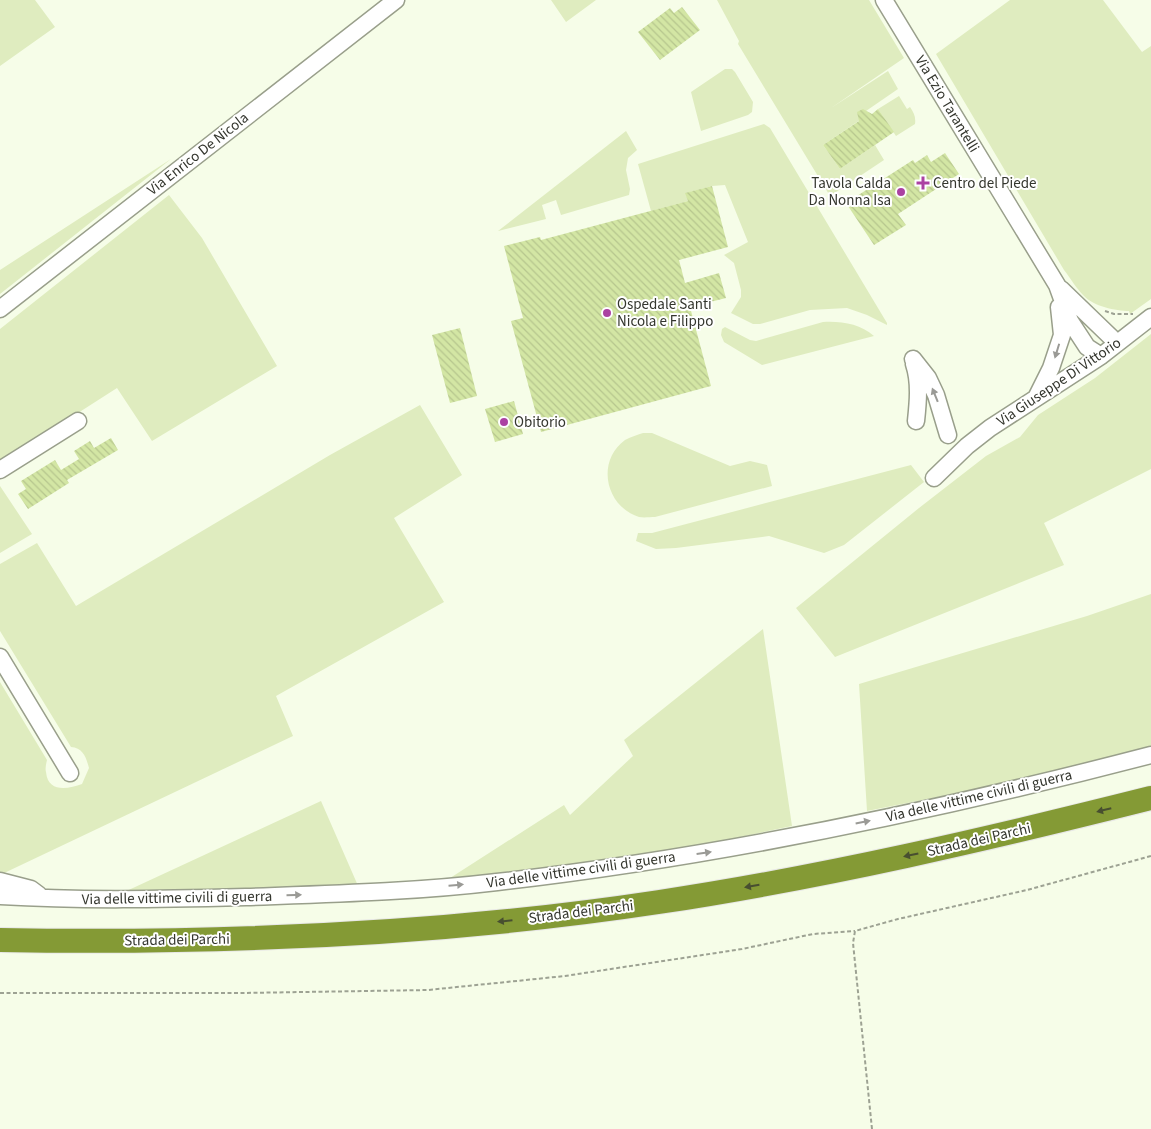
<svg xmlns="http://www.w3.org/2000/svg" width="1151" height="1129" font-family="'Source Sans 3',sans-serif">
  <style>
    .green { fill: #dfecbf }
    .building { fill: url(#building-back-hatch) }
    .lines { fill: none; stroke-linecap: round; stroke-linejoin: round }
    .minor-casing { stroke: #999f8b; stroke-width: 19 }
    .highway-casing { stroke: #e7e7e6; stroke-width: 26 }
    .path { stroke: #9da293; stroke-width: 2; stroke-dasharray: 4 2.5; stroke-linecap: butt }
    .minor { stroke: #fff; stroke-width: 16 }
    .highway { stroke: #849a35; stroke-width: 24 }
    .oneway { fill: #9a9a96 }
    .oneway2 { fill: #484f30 }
    .poi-dot { fill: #ab41a2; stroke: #fff; stroke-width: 2 }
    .labels { text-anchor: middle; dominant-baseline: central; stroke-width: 4; stroke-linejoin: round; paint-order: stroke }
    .street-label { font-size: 15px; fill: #34362e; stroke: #fff }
    .poi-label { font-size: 15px; fill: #34362e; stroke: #fff; text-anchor: start }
  </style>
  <defs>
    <pattern id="building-back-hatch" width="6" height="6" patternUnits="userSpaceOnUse" patternTransform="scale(1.25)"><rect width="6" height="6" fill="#d3e6a4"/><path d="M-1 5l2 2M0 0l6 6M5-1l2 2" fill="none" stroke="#b6c68e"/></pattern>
  </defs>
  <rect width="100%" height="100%" fill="#f6fde8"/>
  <!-- green -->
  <path class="green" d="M 0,0 L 35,0 L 55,27 L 0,66 Z
    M 551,0 L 596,0 L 566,22 Z
    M 717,0 L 869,0 L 904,58 L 831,108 L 888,71 L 898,89 L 866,111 L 860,120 L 823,145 L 840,169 L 875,145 L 884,160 L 830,196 L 738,44 L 739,41 Z
    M 1010,0 L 1103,0 L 1142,52 L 1151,46 L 1151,299 L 1130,314 L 1129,311 C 1116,311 1093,306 1084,296 C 1076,288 1071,279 1064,270 L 936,54 Z
    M 725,69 L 732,69 L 735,72 L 753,102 L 752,112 L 748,115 L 701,131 L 691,92 Z
    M 899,96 L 907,109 L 910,107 C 914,113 916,117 915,124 L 896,136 L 878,109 Z
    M 764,124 L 770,128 L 887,323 L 887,325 L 867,315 L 847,308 L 810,310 L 760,324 L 753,324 L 731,313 L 741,297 L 741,290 L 734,263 L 724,255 L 748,242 L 725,185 L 712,186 L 686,193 L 688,201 L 651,211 L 638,164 Z
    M 626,131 L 637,150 L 628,158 L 626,170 L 630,189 L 629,195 L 561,215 L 556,200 L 542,205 L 546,219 L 498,231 Z
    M 171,159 L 0,294 L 0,270 Z
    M 169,195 L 202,238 L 277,366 L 152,441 L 117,388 L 0,463 L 0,329 Z
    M 823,322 C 842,321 860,324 874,336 L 762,365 L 724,342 L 721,335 L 722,329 L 725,327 L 750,340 L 756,341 Z
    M 1151,334 L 1151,469 L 1044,523 L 1064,565 L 835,657 L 796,608 L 919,508 L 986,456 L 1020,437 L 1038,415 L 1095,378 Z
    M 420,405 L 462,475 L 394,518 L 444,602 L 276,696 L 293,736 L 0,875 L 0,682 L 47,760 C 46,764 45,769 46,772 C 48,793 68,789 82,784 L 89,768 C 86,757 83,748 71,747 L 0,631 L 0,564 L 37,543 L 76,606 L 330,455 Z
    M 643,433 L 652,433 L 730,466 L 750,461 L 767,465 L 772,486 L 655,517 C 650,517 644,518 639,517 C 605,506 596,461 625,440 C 630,437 637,435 643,433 Z
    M 911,465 L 924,482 L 844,545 L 824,553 L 769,536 L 676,548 L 656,549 L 636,541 L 638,533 L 652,533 Z
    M 0,486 L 32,534 L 0,553 Z
    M 1151,594 L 1151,749 L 1058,773 L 867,811 L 859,684 L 1087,616 Z
    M 763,629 L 792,826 L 697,846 L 521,872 L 447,880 L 564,805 L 570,815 L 633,756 L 624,740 Z
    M 321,801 L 359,888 L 120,894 Z"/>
  <!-- building -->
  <path class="building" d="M 682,7 L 700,30 L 660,60 L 638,32 L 670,8 L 674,13 Z
    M 863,109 L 872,114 L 878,109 L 894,132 L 840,169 L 823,145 L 859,121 L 857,112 Z
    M 945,153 L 959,174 L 898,214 L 906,225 L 874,245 L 846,203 L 913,160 L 915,163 L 927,155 L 931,162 Z
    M 712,186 L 728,247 L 679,260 L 685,283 L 719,273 L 726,298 L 690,307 L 711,386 L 541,432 L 511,321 L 523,318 L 504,246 L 540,237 L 541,240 L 688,201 L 685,193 Z
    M 460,328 L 477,396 L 450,403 L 432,335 Z
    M 514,401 L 523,434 L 495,442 L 485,409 Z
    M 111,438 L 118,450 L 67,480 L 69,483 L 28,509 L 18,494 L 26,489 L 21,481 L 55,460 L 61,470 L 79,459 L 74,451 L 90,441 L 94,448 Z"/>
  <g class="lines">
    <defs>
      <path id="minor" d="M 884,0 L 1057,285 L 1070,321 L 1087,347 L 1101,356
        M 1061,289 L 1117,343
        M 0,309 L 396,0
        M 913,359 L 928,378 L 936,395 L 948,435
        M 914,364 C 920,382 918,402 916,421
        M 1036,398 L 1051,368 L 1062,335 L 1059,307
        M 0,470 L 78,421
        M 934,478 L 967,446 L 990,428 L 1101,356 L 1151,317
        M 0,657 L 70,773
        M 0,881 L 31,889 L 39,895
        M 0,896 C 82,901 164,899 246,897 C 329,894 414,892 497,882 C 718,857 936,811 1151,755"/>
      <path id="highway" d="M 0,940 C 221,944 441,935 659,902 C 825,877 988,839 1151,798"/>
    </defs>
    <!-- minor casing -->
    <use href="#minor" class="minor-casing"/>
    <!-- highway casing -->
    <use href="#highway" class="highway-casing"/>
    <!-- path -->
    <path class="path" d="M 1105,311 L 1114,314 L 1133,314
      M 0,993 L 242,993 L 428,990 L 565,976 L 742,949 L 813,934 L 855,931
      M 872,1129 L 853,943 L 855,931 L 898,919 L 1027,890 L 1151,856"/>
    <!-- minor -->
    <use href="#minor" class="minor"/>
    <!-- highway -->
    <use href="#highway" class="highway"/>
  </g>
  <!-- one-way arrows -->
  <defs><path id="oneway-solid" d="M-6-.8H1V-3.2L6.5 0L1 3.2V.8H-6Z" transform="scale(1.25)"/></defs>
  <g class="oneway">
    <use href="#oneway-solid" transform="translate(1057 351) rotate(107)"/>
    <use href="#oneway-solid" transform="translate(935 395) rotate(-112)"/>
    <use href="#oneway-solid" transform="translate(863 822) rotate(-11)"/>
    <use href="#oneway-solid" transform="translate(704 853) rotate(-8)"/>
    <use href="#oneway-solid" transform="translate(456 885) rotate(-5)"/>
    <use href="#oneway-solid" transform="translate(294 895) rotate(-2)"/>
  </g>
  <g class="oneway2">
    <use href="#oneway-solid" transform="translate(1104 810) rotate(166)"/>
    <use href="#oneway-solid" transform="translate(911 855) rotate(168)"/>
    <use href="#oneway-solid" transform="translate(752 886) rotate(170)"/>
    <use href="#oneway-solid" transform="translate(505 921) rotate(174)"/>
  </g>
  <!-- markers -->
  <g class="poi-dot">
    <path d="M920.5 175.5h5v5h5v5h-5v5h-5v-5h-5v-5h5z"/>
    <circle cx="901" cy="192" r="5"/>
    <circle cx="607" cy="313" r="5"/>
    <circle cx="504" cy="422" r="5"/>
  </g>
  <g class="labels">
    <!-- street labels -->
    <g class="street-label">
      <text transform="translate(947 104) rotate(59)">Via Ezio Tarantelli</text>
      <text transform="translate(198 154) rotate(-38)">Via Enrico De Nicola</text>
      <text transform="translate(1059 382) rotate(-34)">Via Giuseppe Di Vittorio</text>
      <text transform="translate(979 796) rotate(-13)">Via delle vittime civili di guerra</text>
      <text transform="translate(979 840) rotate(-13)">Strada dei Parchi</text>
      <text transform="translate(581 870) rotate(-8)">Via delle vittime civili di guerra</text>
      <text transform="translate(177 898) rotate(-1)">Via delle vittime civili di guerra</text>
      <text transform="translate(581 912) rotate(-7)">Strada dei Parchi</text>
      <text transform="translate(177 940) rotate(-1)">Strada dei Parchi</text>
    </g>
    <!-- poi labels -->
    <g class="poi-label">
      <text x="891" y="183" text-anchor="end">Tavola Calda<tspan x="891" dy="17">Da Nonna Isa</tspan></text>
      <text x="933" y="183">Centro del Piede</text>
      <text x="617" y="304">Ospedale Santi<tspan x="617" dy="17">Nicola e Filippo</tspan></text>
      <text x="514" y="422">Obitorio</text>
    </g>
  </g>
</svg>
